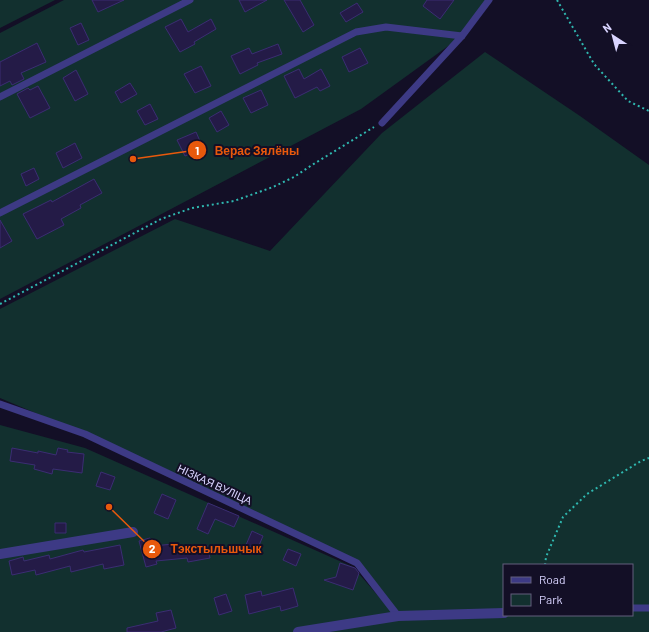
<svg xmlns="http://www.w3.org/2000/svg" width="649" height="632" font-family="Barlow,sans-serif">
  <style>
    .green { fill: #12302f }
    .building { fill: #241b47; stroke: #3b2d73 }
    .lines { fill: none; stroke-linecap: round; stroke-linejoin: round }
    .path { stroke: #2fb8b0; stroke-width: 2; stroke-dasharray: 2 3; stroke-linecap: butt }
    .service { stroke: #3d3a85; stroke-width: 7 }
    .minor { stroke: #3d3a85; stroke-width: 10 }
    .labels { text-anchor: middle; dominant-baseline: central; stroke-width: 4; stroke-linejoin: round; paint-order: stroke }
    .street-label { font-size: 11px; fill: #d9d4ff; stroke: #130f26 }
    .leader { fill: none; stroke: #e8590c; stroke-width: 1.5 }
    .callout-dot { fill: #e8590c; stroke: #130f26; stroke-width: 1.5 }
    .mark-label { font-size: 12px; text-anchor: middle; font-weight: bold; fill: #fff }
    .callout-label { font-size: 12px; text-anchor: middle; font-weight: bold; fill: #e8590c; stroke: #130f26; stroke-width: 4; stroke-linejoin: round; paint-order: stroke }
  </style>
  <rect width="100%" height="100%" fill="#130f26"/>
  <!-- green -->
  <path class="green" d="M 0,0 L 55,0 L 0,28 Z
    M 64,0 L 489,0 L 462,36 L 361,109 L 0,299 L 0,33 Z
    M 485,52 L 580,116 L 649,165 L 649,632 L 0,632 L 0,425 L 85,448 L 353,567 L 399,620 L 504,615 L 632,615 L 632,565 L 504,565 L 504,613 L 398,616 L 357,563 L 85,434 L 0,398 L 0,309 L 175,219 L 270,251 L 382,133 Z"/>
  <!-- building -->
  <path class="building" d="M 92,0 L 124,0 L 98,12 Z
    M 239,0 L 267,0 L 245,12 Z
    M 284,0 L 300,0 L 314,25 L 303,32 Z
    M 427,0 L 454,0 L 440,19 L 423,6 Z
    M 357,3 L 363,12 L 346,22 L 340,13 Z
    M 181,19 L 188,32 L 211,19 L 216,29 L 194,42 L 195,44 L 180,52 L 165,27 Z
    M 81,23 L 89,40 L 78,45 L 70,28 Z
    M 37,43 L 46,62 L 21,73 L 24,79 L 12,85 L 10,81 L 0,86 L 0,62 Z
    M 278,44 L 282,54 L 257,63 L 258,65 L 240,74 L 231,56 L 249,48 L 252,54 Z
    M 360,48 L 368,63 L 349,72 L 342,57 Z
    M 201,66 L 211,86 L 195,93 L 184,74 Z
    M 299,69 L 304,79 L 321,69 L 330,86 L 320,91 L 317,87 L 295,98 L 284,76 Z
    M 76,70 L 88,94 L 75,101 L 63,78 Z
    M 130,83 L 137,94 L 121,103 L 115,92 Z
    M 38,86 L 50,108 L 30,118 L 17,94 L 28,88 L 30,90 Z
    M 261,90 L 268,105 L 251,113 L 243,98 Z
    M 150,104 L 158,119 L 145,125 L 137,111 Z
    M 221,111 L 229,125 L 217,132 L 209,118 Z
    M 196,132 L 203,148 L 185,156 L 177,140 Z
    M 75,143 L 82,158 L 63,168 L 56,153 Z
    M 34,168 L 39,179 L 26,186 L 21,174 Z
    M 94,179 L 102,193 L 80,205 L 81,208 L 61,219 L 64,225 L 37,239 L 23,214 L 51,200 L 52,202 Z
    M 0,220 L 12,241 L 0,248 Z
    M 12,448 L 38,453 L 38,451 L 56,455 L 58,448 L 68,450 L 67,452 L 84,454 L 82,473 L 53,469 L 52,474 L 34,469 L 35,465 L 10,461 Z
    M 101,472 L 115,477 L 110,490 L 96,486 Z
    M 162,494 L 176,500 L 168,519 L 154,513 Z
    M 208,503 L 239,516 L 234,527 L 215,519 L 208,534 L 197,529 Z
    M 55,523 L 66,523 L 66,533 L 55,533 Z
    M 252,531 L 263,536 L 257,550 L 246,545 Z
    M 150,538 L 152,546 L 174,544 L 174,550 L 207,545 L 210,558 L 188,562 L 187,558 L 156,561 L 157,564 L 146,567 L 139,541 Z
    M 120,545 L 124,565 L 104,569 L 103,564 L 71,572 L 70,566 L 36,575 L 35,570 L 12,575 L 9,561 L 23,557 L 24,561 L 49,555 L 50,559 L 83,550 L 84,552 Z
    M 288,549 L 301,554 L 296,566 L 283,560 Z
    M 340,563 L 355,568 L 359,573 L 353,590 L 324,580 L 336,577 Z
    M 293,588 L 298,606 L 281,611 L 280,606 L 249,614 L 245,595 L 261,591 L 262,596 Z
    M 226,594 L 232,611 L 219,615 L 214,598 Z
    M 171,610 L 176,628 L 161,632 L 127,632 L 127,628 L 158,621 L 156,613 Z"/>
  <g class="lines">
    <!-- path -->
    <path class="path" d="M 557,0 L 594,64 L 628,101 L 649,111
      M 0,304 L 161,219 L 192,208 L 234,201 L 273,187 L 294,177 L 312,165 L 374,127
      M 545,565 L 546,557 L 563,517 L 587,494 L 641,461 L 649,458"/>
    <!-- service -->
    <path class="service" d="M 0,97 L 190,0
      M 382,123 L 462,36 L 489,0
      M 0,213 L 356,32 L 386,27 L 462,36
      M 0,404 L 85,434 L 357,563 L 398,616
      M 632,608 L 649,608"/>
    <!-- minor -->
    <path class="minor" d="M 0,554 L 133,532
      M 298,632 L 398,616 L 504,613"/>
  </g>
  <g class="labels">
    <!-- street labels -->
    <g class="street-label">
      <text transform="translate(215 484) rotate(25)">НІЗКАЯ ВУЛІЦА</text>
    </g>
  </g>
  <!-- callouts -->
  <path class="leader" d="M133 159L197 150M109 507L152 549"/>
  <g class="callout-dot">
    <circle cx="133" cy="159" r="4"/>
    <circle cx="109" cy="507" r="4"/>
    <circle cx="197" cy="150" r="10"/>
    <circle cx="152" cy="549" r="10"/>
  </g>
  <g class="mark-label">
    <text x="197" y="155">1</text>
    <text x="152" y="553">2</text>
  </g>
  <g class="callout-label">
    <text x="257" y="155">Верас Зялёны</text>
    <text x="216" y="553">Тэкстыльшчык</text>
  </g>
  <!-- legend -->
  <rect x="503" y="564" width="130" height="52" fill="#130f26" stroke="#625e7d"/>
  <rect x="511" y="577" width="20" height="6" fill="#3d3a85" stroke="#625e7d"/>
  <text x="539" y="584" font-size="12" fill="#d9d4ff">Road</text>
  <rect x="511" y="594" width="20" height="12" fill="#12302f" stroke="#625e7d"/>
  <text x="539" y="604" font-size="12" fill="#d9d4ff">Park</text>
  <!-- north arrow -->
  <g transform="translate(613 36) rotate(324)" stroke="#130f26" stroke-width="3" paint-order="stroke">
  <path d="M0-3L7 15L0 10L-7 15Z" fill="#d9d4ff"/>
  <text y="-6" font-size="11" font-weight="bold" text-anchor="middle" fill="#d9d4ff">N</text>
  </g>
</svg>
